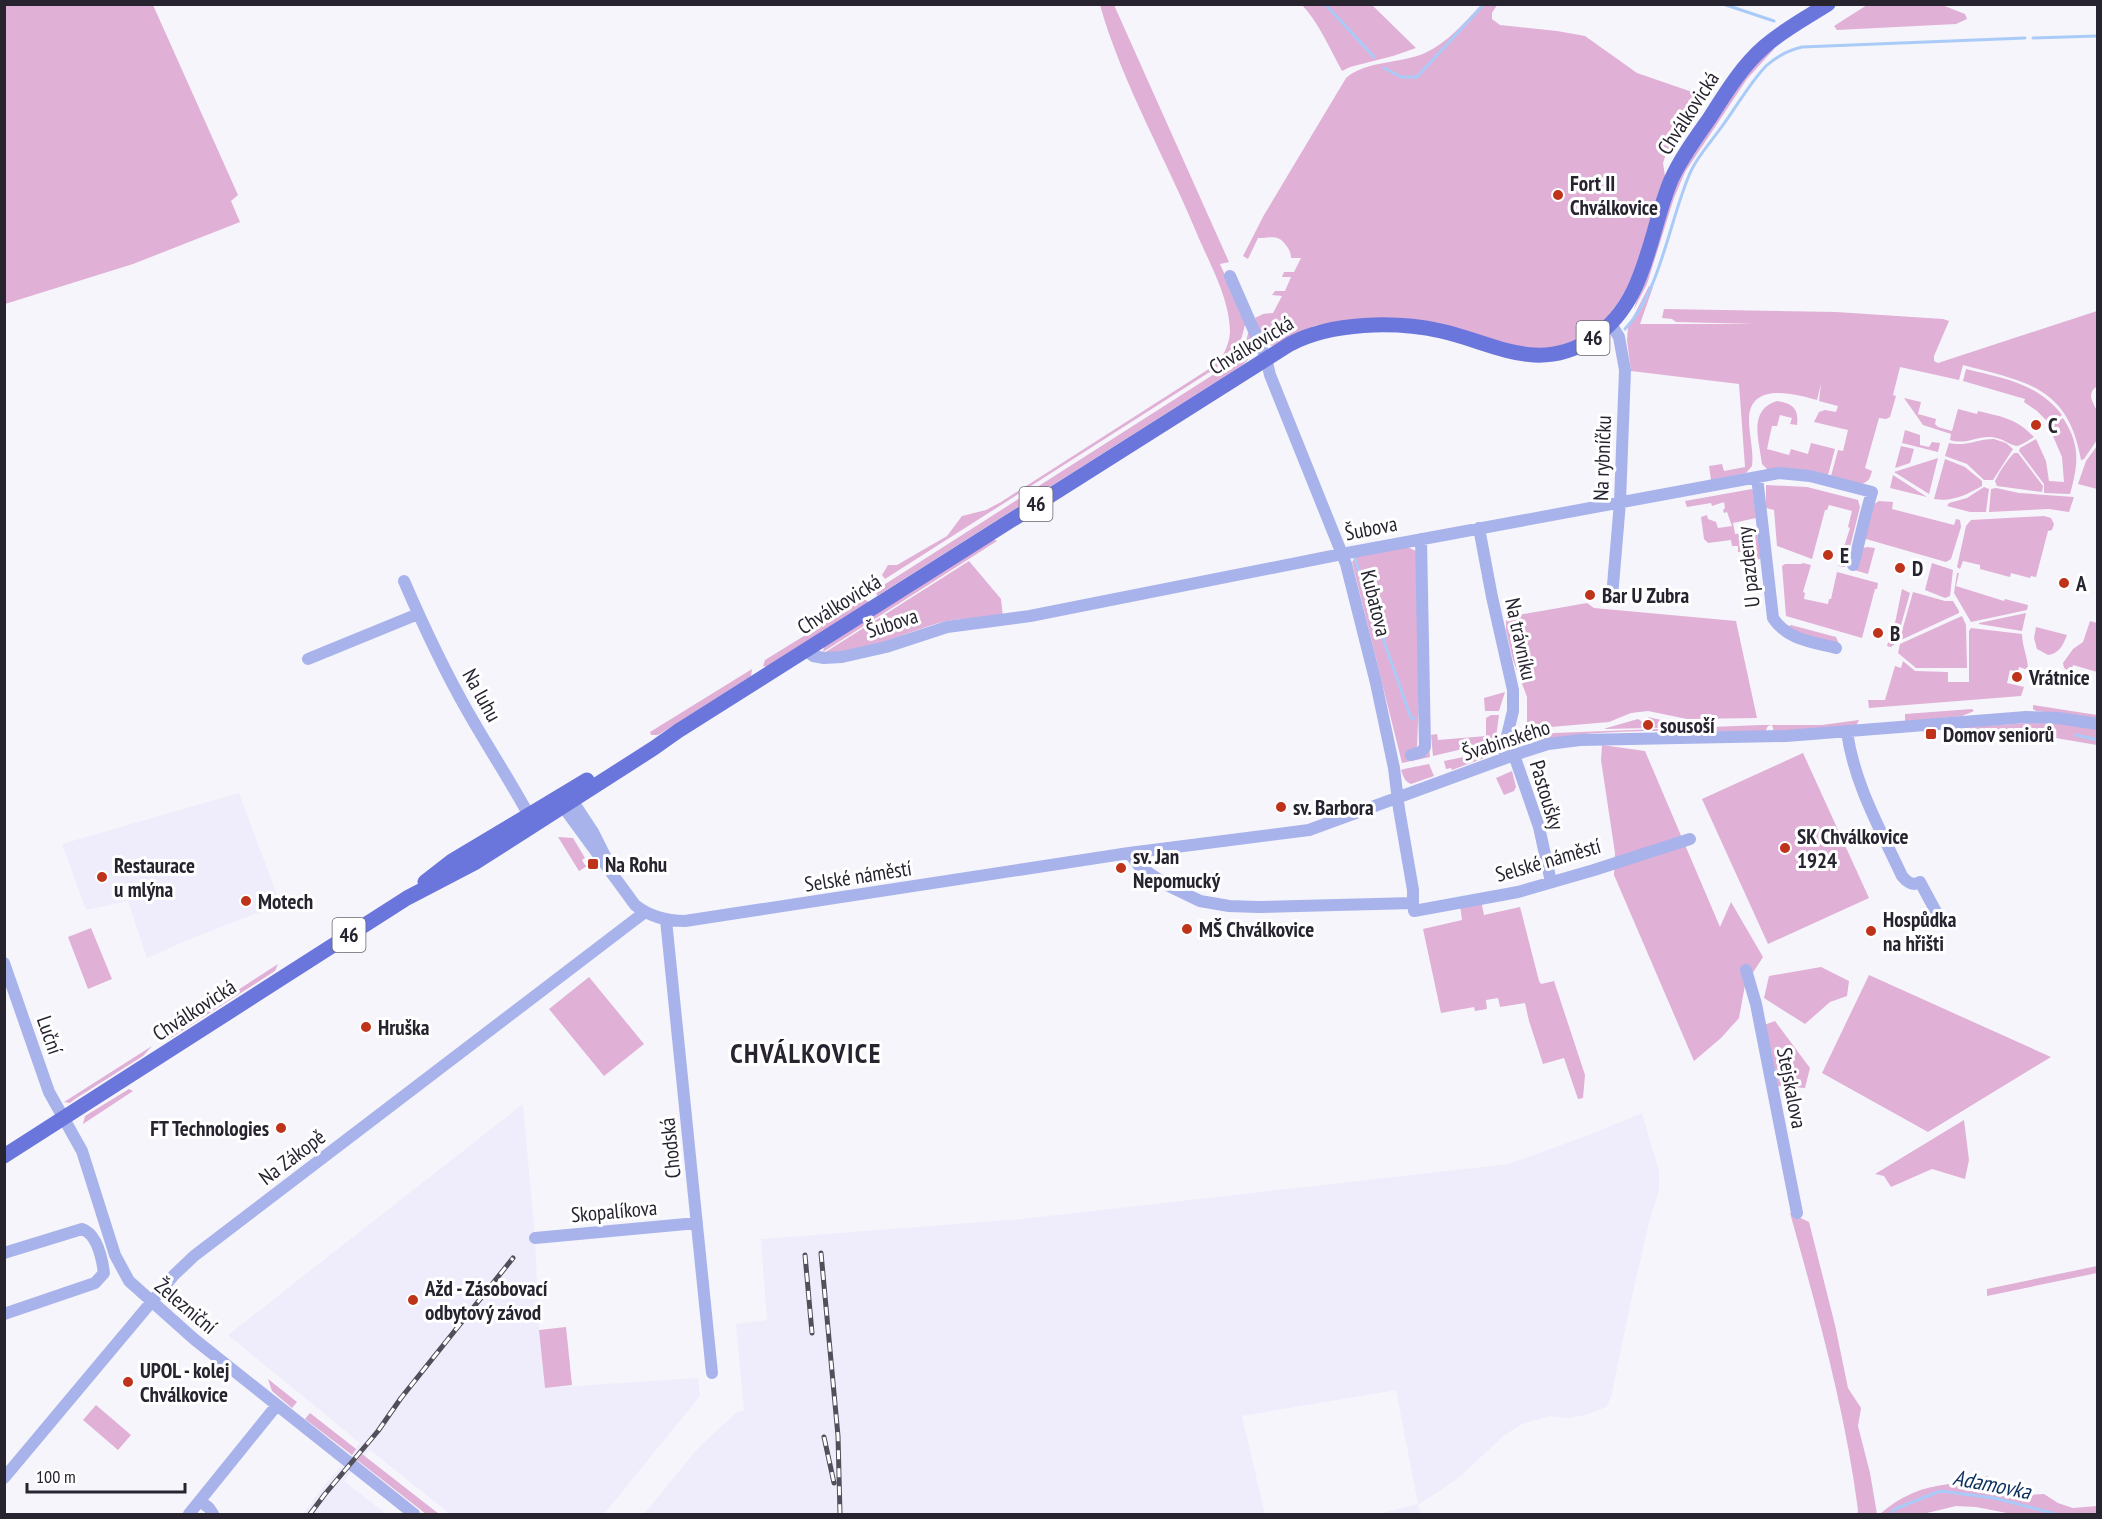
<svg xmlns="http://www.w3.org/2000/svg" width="2102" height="1519" font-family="'PT Sans Narrow',sans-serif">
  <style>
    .built { fill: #efecfc }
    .green { fill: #e0b0d6 }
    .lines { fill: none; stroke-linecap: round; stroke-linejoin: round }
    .stream { stroke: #aacbf8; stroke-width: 3 }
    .minor { stroke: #a8b3eb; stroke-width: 12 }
    .major { stroke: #6a76dc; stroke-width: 15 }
    .rail-casing { stroke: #514f5a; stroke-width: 5 }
    .rail { stroke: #fff; stroke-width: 3; stroke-dasharray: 9; stroke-linecap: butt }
    .poi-dot { fill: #be3319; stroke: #fff; stroke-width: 2 }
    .labels { text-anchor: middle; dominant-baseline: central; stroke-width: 6; stroke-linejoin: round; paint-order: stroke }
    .shield { fill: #fff; stroke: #68666e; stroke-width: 1.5 }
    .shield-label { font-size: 20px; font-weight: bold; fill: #272430 }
    .street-label { font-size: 21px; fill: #272430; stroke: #fff }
    .poi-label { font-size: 21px; font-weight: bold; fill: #272430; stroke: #fff; text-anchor: start }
    .water-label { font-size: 22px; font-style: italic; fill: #0c315f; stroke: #fff }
    .district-label { font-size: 27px; font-weight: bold; letter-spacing: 1.5px; fill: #272430; stroke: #fff }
  </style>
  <rect width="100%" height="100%" fill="#f6f5fb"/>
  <!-- built -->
  <path class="built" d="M 239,793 L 280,903 L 278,905 L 190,939 L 147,958 L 128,901 L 86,910 L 62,844 Z
    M 523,1104 L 535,1238 L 539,1330 L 545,1388 L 698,1378 L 700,1396 L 604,1514 L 450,1514 L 370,1450 L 344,1481 L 386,1514 L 303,1514 L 320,1491 L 360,1443 L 228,1335 Z
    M 1642,1113 L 1659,1171 L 1659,1191 L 1650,1218 L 1631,1301 L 1611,1397 L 1606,1407 L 1585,1415 L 1569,1418 L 1549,1416 L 1522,1424 L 1503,1436 L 1461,1476 L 1418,1505 L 1421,1514 L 1379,1514 L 1418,1504 L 1396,1390 L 1242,1416 L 1265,1514 L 644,1514 L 699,1447 L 737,1412 L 744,1411 L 736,1324 L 767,1320 L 761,1239 L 1022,1219 L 1509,1164 L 1589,1135 Z"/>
  <!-- green -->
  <path class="green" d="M 5,4 L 153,5 L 238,195 L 231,201 L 240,222 L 133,264 L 5,304 Z
    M 1100,5 L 1114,5 L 1229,262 L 1220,264 L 1245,320 L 1245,325 L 1238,351 L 1216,368 L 885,579 L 882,575 L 888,565 L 897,565 L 947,536 L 962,516 L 986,510 L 1001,502 L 1212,367 C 1223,358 1229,346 1230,332 C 1230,301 1212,268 1200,241 C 1168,162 1123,86 1100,5 Z
    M 1302,5 L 1372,5 L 1416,48 L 1393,56 L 1350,67 L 1342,71 C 1330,49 1319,23 1302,5 Z
    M 1481,5 L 1497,5 L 1492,13 L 1492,19 L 1500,25 L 1557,31 L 1585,36 L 1637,73 L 1698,94 L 1691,102 L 1690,111 L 1666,154 L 1663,163 L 1665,176 C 1646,236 1631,331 1557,346 C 1549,348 1541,348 1534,349 L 1344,321 L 1314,326 L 1272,346 L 1263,342 L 1255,318 L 1263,314 L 1273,313 L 1282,296 L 1272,295 L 1275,291 L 1285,291 L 1291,277 L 1282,277 L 1284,272 L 1294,272 L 1301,258 L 1291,258 C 1291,252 1289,249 1285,244 C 1278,234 1270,238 1258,238 L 1248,259 L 1243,256 L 1264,215 L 1346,78 C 1367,60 1400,64 1425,53 C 1447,43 1465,22 1481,5 Z
    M 1867,5 L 1942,5 L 1965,14 L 1967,19 L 1956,24 L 1837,30 L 1834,26 Z
    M 1775,48 L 1747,79 L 1685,172 L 1674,198 L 1647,284 L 1634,309 C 1637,297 1645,284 1649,271 C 1657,245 1663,218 1673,193 C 1686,160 1746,65 1775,48 Z
    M 1649,286 L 1653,287 L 1640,324 L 1757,324 L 1676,322 L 1672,319 L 1662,318 L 1664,309 L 1836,312 L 1943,319 L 1949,321 L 1934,356 L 1934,361 L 1938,363 L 2097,311 L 2097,386 C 2086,394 2093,402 2097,411 L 2097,440 L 2084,459 L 2081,460 C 2068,386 2026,382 1963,365 L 1959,380 L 1900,367 L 1893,395 L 1896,396 L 1890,417 L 1886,419 L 1879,418 L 1865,468 L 1872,471 C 1870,478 1869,482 1861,484 L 1831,476 L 1838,450 L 1843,451 L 1848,430 L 1814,422 L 1819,412 L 1825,410 L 1836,412 L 1838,406 L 1819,401 L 1821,384 L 1817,400 C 1795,394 1749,381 1749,420 C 1749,435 1754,451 1752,466 L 1746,473 L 1711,480 L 1709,466 L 1722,464 L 1724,471 L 1745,467 L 1739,384 L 1631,371 L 1627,340 L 1628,327 Z
    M 1249,330 C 1255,346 1256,355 1241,366 L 877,596 L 876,591 L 879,588 L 1230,364 L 1243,352 Z
    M 1966,369 C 2002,378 2038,383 2062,415 L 2050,424 L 2037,411 L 2024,402 L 2025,399 L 1963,381 Z
    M 1904,398 L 1921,402 L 1918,414 L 1936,419 L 1935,424 L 1938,427 L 1952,431 L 1958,409 L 1977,414 L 1978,411 C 2002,417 2016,418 2034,437 C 2029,440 2022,445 2017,446 C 2011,446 2001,437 1991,437 C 1976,436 1966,445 1950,440 L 1951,434 L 1923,425 Z
    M 1777,401 C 1793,403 1799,409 1797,425 L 1790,424 L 1792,418 L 1780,415 L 1777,426 L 1772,426 L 1767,449 L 1789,455 L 1791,449 L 1808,454 L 1811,443 L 1835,449 L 1828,475 L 1768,470 L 1762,464 C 1759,440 1748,410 1777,401 Z
    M 2063,418 C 2081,445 2078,466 2070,494 L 2044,493 L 2044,484 L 2019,451 L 2020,448 L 2036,439 L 2046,461 L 2049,481 L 2064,482 L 2062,457 L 2053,436 L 2057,433 L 2052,426 Z
    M 1905,430 L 1920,435 L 1920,445 L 1929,447 L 1932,442 L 1940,443 L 1938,452 L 1902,443 Z
    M 1994,439 L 2006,443 L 2013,449 L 1993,480 L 1984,480 L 1967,464 L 1945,456 L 1949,443 C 1967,447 1977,439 1994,439 Z
    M 1901,446 L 1914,449 L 1910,463 L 1895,468 Z
    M 2097,446 L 2097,489 L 2078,484 L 2086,461 Z
    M 2014,453 L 2018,453 L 2043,486 L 2042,492 L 1997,486 L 1995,481 C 2001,469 2006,462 2014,453 Z
    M 1938,458 L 1929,494 L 1894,472 Z
    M 1945,459 L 1965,467 L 1982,481 L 1982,486 C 1966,495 1953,502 1934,499 Z
    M 1893,475 L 1927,497 L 1890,488 Z
    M 1766,485 L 1807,487 L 1858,500 L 1860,507 L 1845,567 L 1838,566 L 1850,528 L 1848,527 L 1852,511 L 1829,505 L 1827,510 L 1825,510 L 1812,559 L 1777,546 L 1774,510 L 1766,508 Z
    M 1984,487 L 1989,489 L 1986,512 L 1970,512 L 1947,506 L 1949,503 L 1967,498 Z
    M 1996,488 L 2019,493 L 2074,497 L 2069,512 L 2049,509 L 1989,512 L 1991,489 Z
    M 1752,489 L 1753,491 L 1756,518 L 1733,523 L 1735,534 L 1757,531 L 1761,557 L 1760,559 L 1752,560 L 1750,551 L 1738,552 L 1738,546 L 1732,546 L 1731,540 L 1708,543 L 1704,539 L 1701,517 L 1707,515 L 1708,519 L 1716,522 L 1718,528 L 1732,526 L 1727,512 L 1724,513 L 1723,510 L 1725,508 L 1724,502 L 1712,506 L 1711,503 L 1687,507 L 1685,501 Z
    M 1879,501 L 1893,502 L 1892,509 L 1954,525 L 1956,519 L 1960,520 L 1961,527 L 1951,559 L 1946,562 L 1866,539 L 1864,535 L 1874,504 Z
    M 2044,516 L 2051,518 L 2054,524 L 2052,530 L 2048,531 L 2036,577 L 2031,576 L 2030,578 L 2011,573 L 2010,577 L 1980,569 L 1980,565 L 1963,561 L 1960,569 L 1957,567 L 1966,526 L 1971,520 Z
    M 993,539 L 997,541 L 823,652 L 824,647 Z
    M 1405,546 L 1416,551 L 1420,675 L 1417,747 L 1410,758 L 1427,755 L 1428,731 L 1430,757 L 1402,763 L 1352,562 L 1357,555 Z
    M 1867,547 L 1875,548 L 1868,574 L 1854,570 L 1863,548 Z
    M 969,561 L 1001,599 L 1003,617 C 985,618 965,618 947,621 C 917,627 850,660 824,653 Z
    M 1803,563 L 1811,565 L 1803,592 L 1805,593 L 1804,599 L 1828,604 L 1829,599 L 1831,599 L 1837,572 L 1878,583 L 1877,589 L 1875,589 L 1862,638 L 1786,616 L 1782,566 L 1785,564 L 1801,564 Z
    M 1932,563 L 1953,570 L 1950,596 L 1945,598 L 1925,590 Z
    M 1957,573 L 1959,573 L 1956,586 L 2004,601 L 2005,599 L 2028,605 L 2027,610 L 1971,622 L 1954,593 Z
    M 1902,589 L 1910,593 L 1896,643 L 1891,647 L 1887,646 L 1892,628 L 1894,628 Z
    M 1913,592 L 1945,601 L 1953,601 L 1959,611 L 1959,613 L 1901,640 L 1900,638 Z
    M 864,599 L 870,603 L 767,667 L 763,666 L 765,660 Z
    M 1587,603 L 1594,608 L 1736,621 L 1757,718 L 1687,719 L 1648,711 L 1631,713 L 1609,722 L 1527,729 L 1527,697 L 1513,660 L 1506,630 L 1506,617 Z
    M 2026,613 L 2022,631 L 1979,624 L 1979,623 Z
    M 1962,616 L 1966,625 L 1967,668 L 1916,668 L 1898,653 L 1900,644 Z
    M 2090,621 L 2097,623 L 2097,672 L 2073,665 L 2071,672 L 2064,668 L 2063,663 L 2073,649 L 2083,642 Z
    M 1791,625 L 1836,637 L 1839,644 L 1790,631 L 1789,626 Z
    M 2036,627 L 2067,635 C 2063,645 2059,654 2048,655 L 2037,649 L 2034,638 Z
    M 1971,628 L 2022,634 C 2022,646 2028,657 2028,670 L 2019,667 L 2018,672 L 2010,670 L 2007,683 L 2024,687 L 2021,696 L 1869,708 L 1868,700 L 1885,700 L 1895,666 L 1901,668 L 1903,661 L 1915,671 L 1948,672 L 1948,682 L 1969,682 L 1969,631 Z
    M 752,669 L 751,676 L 658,735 L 651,735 L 650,732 Z
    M 1505,692 L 1499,711 L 1485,711 L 1484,698 Z
    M 2033,705 L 2097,715 L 2097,719 L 2036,711 L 2033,709 Z
    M 1972,709 L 1974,711 L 1962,716 L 1905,722 L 1905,714 Z
    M 1491,715 L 1499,715 L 1496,737 L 1492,742 L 1433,756 L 1431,735 L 1437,734 L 1438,740 L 1486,736 L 1486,718 Z
    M 1648,717 L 1692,727 L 1603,729 L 1638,719 L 1644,723 L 1648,723 L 1650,720 Z
    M 1859,720 L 1856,726 L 1774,732 L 1772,725 L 1768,726 L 1765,732 L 1763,732 C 1685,732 1601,726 1526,743 L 1519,739 L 1554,733 L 1762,725 L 1822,725 Z
    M 2029,723 L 2063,724 L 2097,729 L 2097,745 L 2021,732 L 1952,734 L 1950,744 L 1949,731 L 1951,728 Z
    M 1602,745 L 1645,751 L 1720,927 L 1731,902 L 1763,957 L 1745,985 L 1739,1018 L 1721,1038 L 1694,1061 L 1614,875 L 1615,853 L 1601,760 Z
    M 1483,753 L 1484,758 L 1452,770 L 1451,768 L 1446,769 L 1444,761 Z
    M 1803,753 L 1869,898 L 1768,944 L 1702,799 Z
    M 1429,764 L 1434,776 L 1411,784 C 1405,782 1403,776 1401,770 L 1404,769 Z
    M 1512,771 L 1516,787 L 1514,791 L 1504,795 L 1496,778 Z
    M 558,837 L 573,838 L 585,858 L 582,860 L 585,865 L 589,865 L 579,871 Z
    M 1481,900 L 1484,915 L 1520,907 L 1539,981 L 1541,984 L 1554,981 L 1585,1075 L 1583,1098 L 1578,1099 L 1564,1058 L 1543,1064 L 1529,1021 L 1525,1003 L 1500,1007 L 1498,998 L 1486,1000 L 1487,1009 L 1475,1011 L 1474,1007 L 1441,1013 L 1423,929 L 1462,920 L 1460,905 Z
    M 91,928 L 112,979 L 88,989 L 68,937 Z
    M 278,964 L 275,971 L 169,1039 L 164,1038 Z
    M 1821,967 L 1849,981 L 1847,996 L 1830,1002 L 1805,1024 L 1764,998 L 1769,976 Z
    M 1869,975 L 2051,1057 L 1928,1132 L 1822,1073 Z
    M 589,977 L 644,1044 L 604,1076 L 549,1009 Z
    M 1775,1021 L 1810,1068 L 1805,1088 L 1778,1086 L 1764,1025 Z
    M 152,1046 L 143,1056 L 75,1099 L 70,1103 L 64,1102 Z
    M 129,1089 L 133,1091 L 83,1124 L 85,1116 Z
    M 1964,1120 L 1969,1160 L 1965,1179 L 1932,1169 L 1891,1187 L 1884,1176 L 1875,1174 Z
    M 1790,1213 L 1809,1222 L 1835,1325 L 1848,1388 L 1861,1408 L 1858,1426 L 1870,1473 L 1877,1514 L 1857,1514 L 1858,1510 C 1845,1409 1817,1310 1790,1213 Z
    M 2097,1266 L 2097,1273 L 1987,1296 L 1987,1289 Z
    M 566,1327 L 572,1385 L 545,1388 L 539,1330 Z
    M 268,1379 L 297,1402 L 292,1408 L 272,1391 Z
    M 96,1405 L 131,1435 L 118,1450 L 83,1420 Z
    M 310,1413 L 356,1449 L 352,1455 L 305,1419 Z
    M 362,1454 L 439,1514 L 426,1514 L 357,1460 Z
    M 1987,1476 L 2010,1490 L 2030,1495 L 2044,1494 L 2058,1503 L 2073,1508 L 2097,1506 L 2097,1514 L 2012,1514 L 1976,1507 L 1956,1506 L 1923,1514 L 1880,1514 C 1900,1496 1922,1487 1949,1484 C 1963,1482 1974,1482 1987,1476 Z"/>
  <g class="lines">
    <!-- stream -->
    <path class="stream" d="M 1325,4 L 1374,57
      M 1723,4 L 1774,21
      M 2033,38 L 2098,36
      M 1384,68 L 1401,77 L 1417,77 L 1484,4
      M 1625,329 C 1659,294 1669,224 1688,178 C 1695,159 1711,142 1723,125 C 1737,106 1749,84 1766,66 C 1776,57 1789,50 1802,47 L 2025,38
      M 1355,559 L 1411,718 L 1414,718
      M 2076,735 L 2098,740
      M 1890,1514 L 1895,1509 L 1940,1491 L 1994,1498 L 2056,1514"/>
    <!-- minor -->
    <path class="minor" d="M 1611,324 L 1619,337 L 1625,370 L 1620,502 L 1612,597
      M 1757,477 L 1773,618 C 1787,640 1813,642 1836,648
      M 1479,528 L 1492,597 L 1513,690 L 1513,711 L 1504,748 L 1505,758
      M 404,581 C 423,625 444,670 468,712 C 489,749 513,785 533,823
      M 806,650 L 813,656 L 824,658 L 842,657 L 886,647 L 947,627 L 1030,616 L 1342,554 L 1779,473 L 1810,476 L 1872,492 C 1864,517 1860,541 1853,565
      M 308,659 L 418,614
      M 1847,732 C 1854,783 1880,829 1902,876 C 1906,881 1913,887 1920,882 L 1940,919
      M 1411,755 L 1421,752 L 1425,747 L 1421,539
      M 1514,755 L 1539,827 L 1551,882
      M 568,794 L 593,832 L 605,856
      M 559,801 L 635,905 C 650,917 666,921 685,921 L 1129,853 L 1309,830 L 1514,755 L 1548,744 L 1580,740 L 1786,736 L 2026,717 L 2058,718 L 2098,724
      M 1129,853 L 1140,867 L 1167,885 L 1200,901 L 1229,906 L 1258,907 L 1413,903 L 1413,890 L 1399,809 L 1394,768 L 1376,683 L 1346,564 L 1270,375 L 1266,358 L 1230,276
      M 1414,911 L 1518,892 L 1594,870 L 1690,839
      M 666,920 L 712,1373
      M 4,963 L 49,1092 L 82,1151 L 115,1255 L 129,1281 L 194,1339 L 414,1514
      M 1746,970 L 1756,1004 L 1797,1213
      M 535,1238 L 697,1223
      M 4,1253 L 82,1229 C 97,1234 102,1258 104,1273 L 95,1283 L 4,1314
      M 4,1478 L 174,1275 L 194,1256 L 645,912
      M 200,1501 L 209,1508 L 213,1514
      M 189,1514 L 277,1405"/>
    <!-- major -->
    <path class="major" d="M 425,882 L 452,861 L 587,780
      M 4,1156 L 407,898 L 476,862 L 654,748 L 678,731 L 1290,344 C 1332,322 1395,321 1441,331 C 1495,343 1537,374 1592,339 C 1647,303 1648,235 1671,180 C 1681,158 1695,139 1709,119 C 1725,94 1741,67 1764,47 C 1783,30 1806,18 1828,4"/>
    <defs>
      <path id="rail" d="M 821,1253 L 838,1436 L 840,1514
        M 805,1255 L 812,1333
        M 824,1437 L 834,1483
        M 310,1514 L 325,1494 L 378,1431 L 401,1398 L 513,1258"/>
    </defs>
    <!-- rail casing -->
    <use href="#rail" class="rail-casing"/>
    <!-- rail -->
    <use href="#rail" class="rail"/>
  </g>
  <!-- markers -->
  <g class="poi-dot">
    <circle cx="1558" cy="195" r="6"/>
    <circle cx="2036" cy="425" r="6"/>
    <circle cx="1828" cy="555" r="6"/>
    <circle cx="1900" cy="568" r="6"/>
    <circle cx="2064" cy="583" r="6"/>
    <circle cx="1590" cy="595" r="6"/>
    <circle cx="1878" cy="633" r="6"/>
    <circle cx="2017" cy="677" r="6"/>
    <circle cx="1648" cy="725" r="6"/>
    <rect x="1925" y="728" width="12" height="12" rx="3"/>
    <circle cx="1281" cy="807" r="6"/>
    <circle cx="1785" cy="848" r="6"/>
    <rect x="587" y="858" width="12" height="12" rx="3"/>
    <circle cx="1121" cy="868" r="6"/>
    <circle cx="102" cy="877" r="6"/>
    <circle cx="246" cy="901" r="6"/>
    <circle cx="1187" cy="929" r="6"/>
    <circle cx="1871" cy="931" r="6"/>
    <circle cx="366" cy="1027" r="6"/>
    <circle cx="281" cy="1128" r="6"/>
    <circle cx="413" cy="1300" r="6"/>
    <circle cx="128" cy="1382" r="6"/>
  </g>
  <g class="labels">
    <!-- shield labels -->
    <g class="shield">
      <rect x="1576.5" y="321" width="33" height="34" rx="4.5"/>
      <rect x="1019.5" y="487" width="33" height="34" rx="4.5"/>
      <rect x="332.5" y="918" width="33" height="34" rx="4.5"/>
    </g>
    <g class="shield-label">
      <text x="1593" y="338">46</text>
      <text x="1036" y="504">46</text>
      <text x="349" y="935">46</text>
    </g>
    <!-- street labels -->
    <g class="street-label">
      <text transform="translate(1688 113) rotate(-57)">Chválkovická</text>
      <text transform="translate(1251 345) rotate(-31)">Chválkovická</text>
      <text transform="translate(1602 458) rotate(-88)">Na rybníčku</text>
      <text transform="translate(1371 528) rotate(-11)">Šubova</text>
      <text transform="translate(1748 567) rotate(-96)">U pazderny</text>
      <text transform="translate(1376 603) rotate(76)">Kubatova</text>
      <text transform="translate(839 604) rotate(-32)">Chválkovická</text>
      <text transform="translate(892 623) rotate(-18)">Šubova</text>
      <text transform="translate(1521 639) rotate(78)">Na trávníku</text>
      <text transform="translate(482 695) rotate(61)">Na luhu</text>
      <text transform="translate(1506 740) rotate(-18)">Švabinského</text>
      <text transform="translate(1547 795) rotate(73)">Pastoušky</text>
      <text transform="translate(1548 860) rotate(-16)">Selské náměstí</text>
      <text transform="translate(858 876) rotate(-9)">Selské náměstí</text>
      <text transform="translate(194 1010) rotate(-33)">Chválkovická</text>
      <text transform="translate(50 1035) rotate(71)">Luční</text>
      <text transform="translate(1792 1088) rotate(79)">Stejskalova</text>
      <text transform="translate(670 1148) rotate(-96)">Chodská</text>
      <text transform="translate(292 1157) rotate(-37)">Na Zákopě</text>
      <text transform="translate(614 1211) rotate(-5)">Skopalíkova</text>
      <text transform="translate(186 1306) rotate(40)">Železniční</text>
    </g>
    <!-- poi labels -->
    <g class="poi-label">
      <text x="1570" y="183">Fort II<tspan x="1570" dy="24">Chválkovice</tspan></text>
      <text x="2048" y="425">C</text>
      <text x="1840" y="555">E</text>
      <text x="1912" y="568">D</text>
      <text x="2076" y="583">A</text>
      <text x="1602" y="595">Bar U Zubra</text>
      <text x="1890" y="633">B</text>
      <text x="2029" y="677">Vrátnice</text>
      <text x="1660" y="725">sousoší</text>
      <text x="1943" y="734">Domov seniorů</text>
      <text x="1293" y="807">sv. Barbora</text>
      <text x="1797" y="836">SK Chválkovice<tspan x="1797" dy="24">1924</tspan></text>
      <text x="1133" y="856">sv. Jan<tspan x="1133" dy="24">Nepomucký</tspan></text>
      <text x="605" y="864">Na Rohu</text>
      <text x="114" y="865">Restaurace<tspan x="114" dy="24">u mlýna</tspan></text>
      <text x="258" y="901">Motech</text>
      <text x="1883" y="919">Hospůdka<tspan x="1883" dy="24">na hřišti</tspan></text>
      <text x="1199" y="929">MŠ Chválkovice</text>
      <text x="378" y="1027">Hruška</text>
      <text x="269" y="1128" text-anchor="end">FT Technologies</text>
      <text x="425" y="1288">Ažd - Zásobovací<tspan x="425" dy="24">odbytový závod</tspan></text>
      <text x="140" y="1370">UPOL - kolej<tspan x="140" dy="24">Chválkovice</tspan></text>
    </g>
    <!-- water labels -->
    <g class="water-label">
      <text transform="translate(1992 1484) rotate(11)">Adamovka</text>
    </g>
    <!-- district labels -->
    <g class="district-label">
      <text x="806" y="1053">CHVÁLKOVICE</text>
    </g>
  </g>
  <!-- border -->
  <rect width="2102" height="1519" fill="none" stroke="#272430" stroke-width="12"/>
  <!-- scale -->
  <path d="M27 1483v9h158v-9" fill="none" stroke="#272430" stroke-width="3"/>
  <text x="36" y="1483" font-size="18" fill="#272430" stroke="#ffffff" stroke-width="4.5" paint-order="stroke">100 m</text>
</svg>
